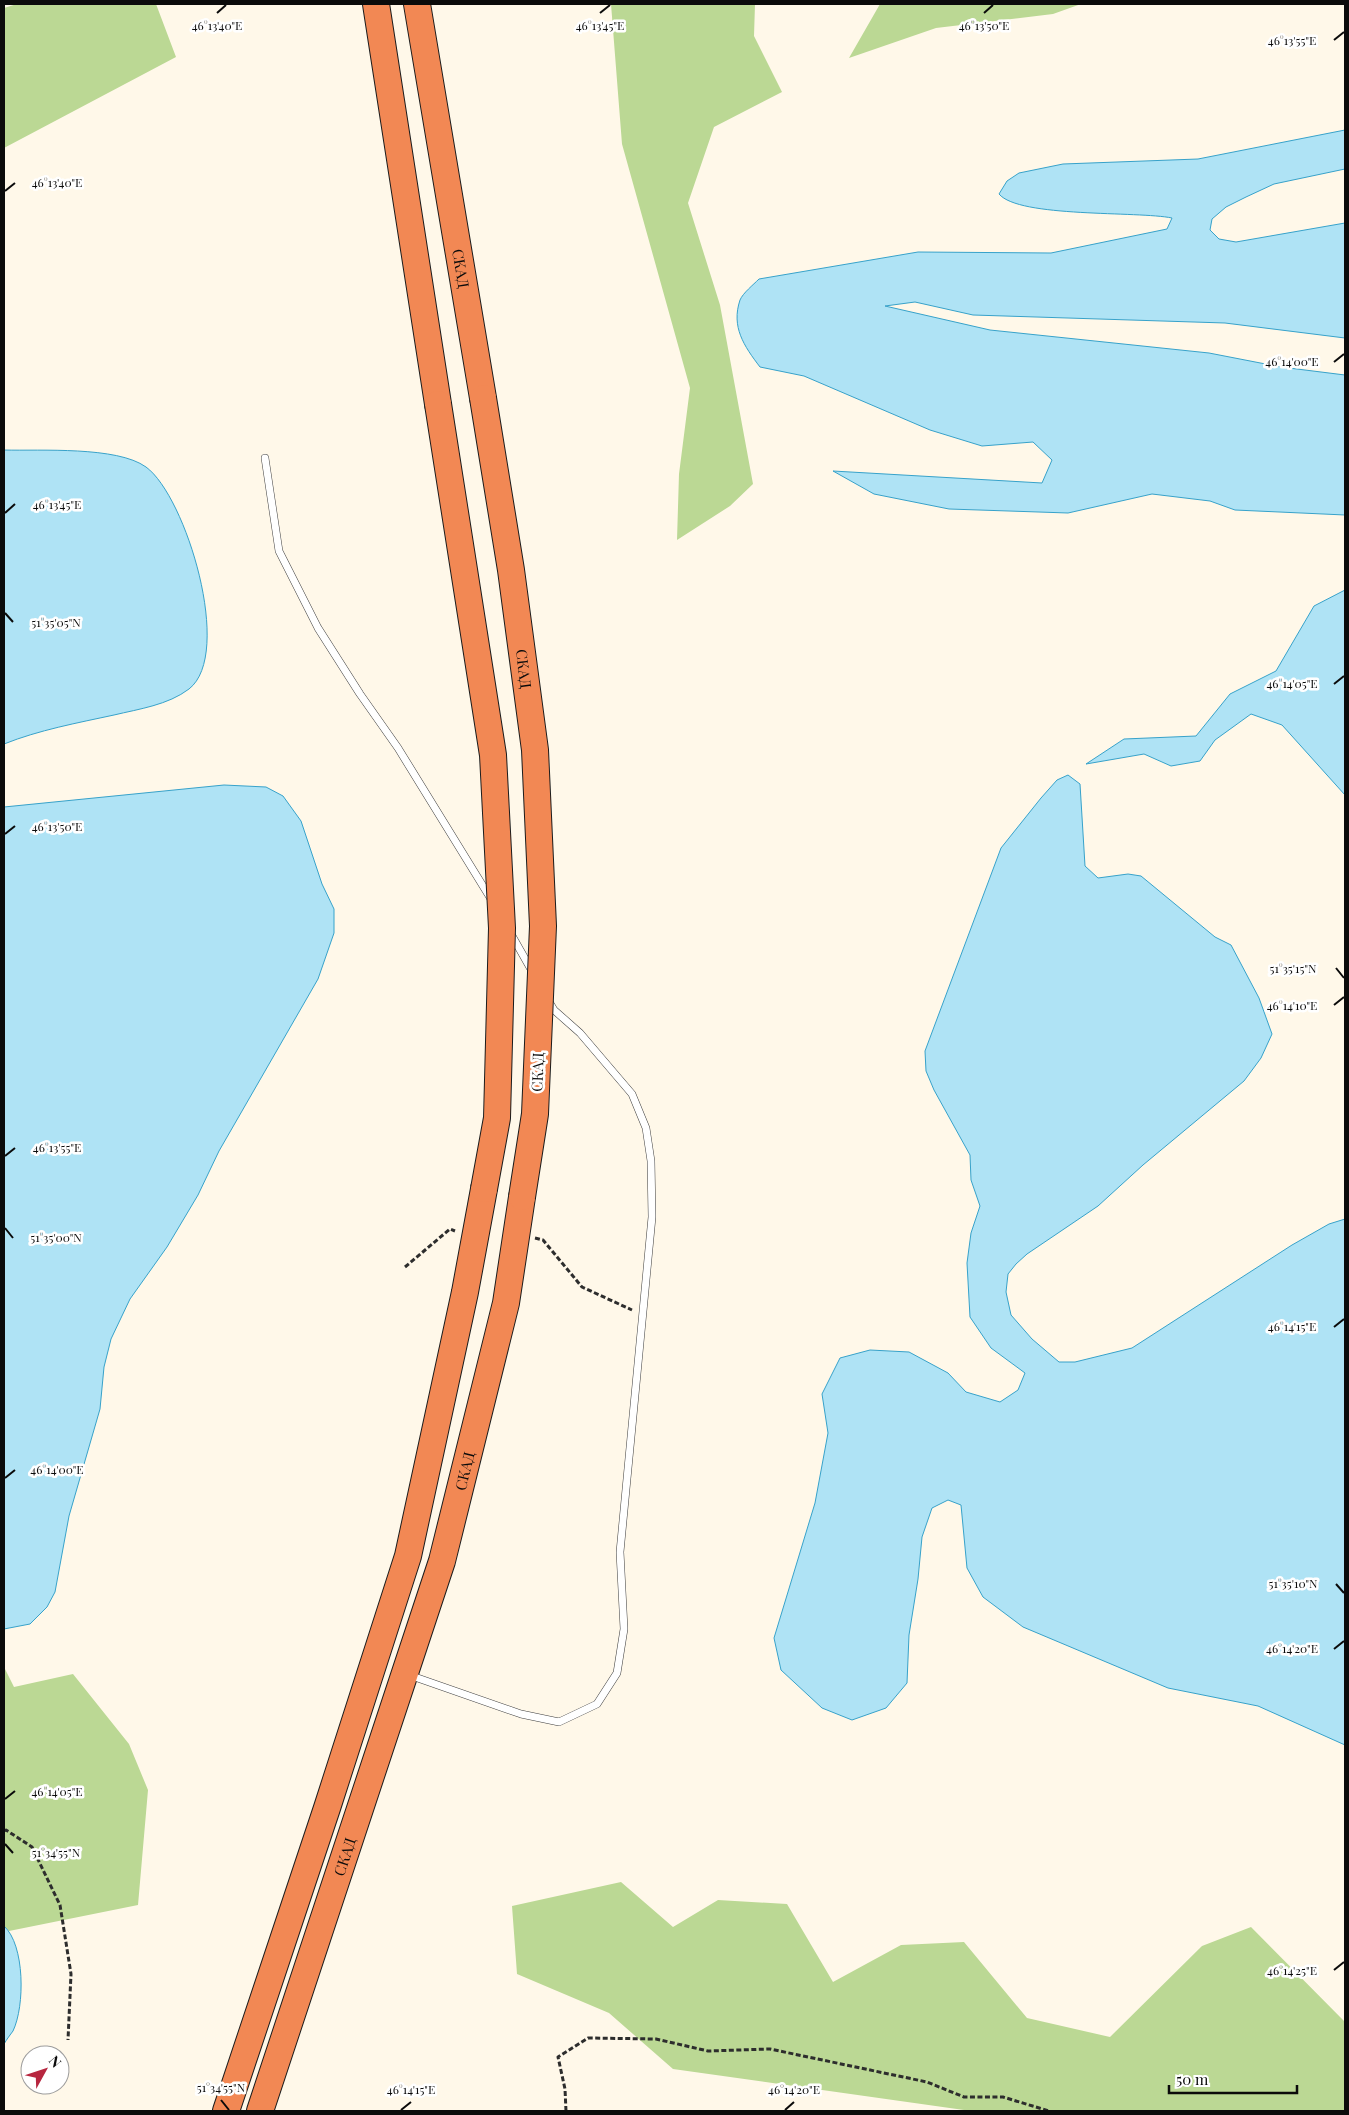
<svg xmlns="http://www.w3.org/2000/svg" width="1349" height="2115" font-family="'Playfair Display',serif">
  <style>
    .forest { fill: #bbd894 }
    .water { fill: #afe3f5; stroke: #37a2ca }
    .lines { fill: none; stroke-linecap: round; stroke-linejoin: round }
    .lane-casing { stroke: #3e3e3e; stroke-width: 8 }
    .highway-casing { stroke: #1c1c1c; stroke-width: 28 }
    .path { stroke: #2d2d2d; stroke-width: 3; stroke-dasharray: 5 2.5; stroke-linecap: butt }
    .lane { stroke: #fff; stroke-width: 7 }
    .highway { stroke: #f28854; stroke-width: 26 }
    .highway-bridge-casing { stroke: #1c1c1c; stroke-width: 28; stroke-linecap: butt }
    .highway-bridge { stroke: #f28854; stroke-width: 26 }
    .ticks { fill: none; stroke: #0b0b0b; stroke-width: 2 }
    .labels { text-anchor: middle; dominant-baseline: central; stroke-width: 5; stroke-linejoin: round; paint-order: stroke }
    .street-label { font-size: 15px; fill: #0b0b0b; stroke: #fff }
    .ticks-label { font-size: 12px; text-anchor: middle; fill: #0b0b0b; stroke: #fff; stroke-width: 5; stroke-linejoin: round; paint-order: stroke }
  </style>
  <rect width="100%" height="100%" fill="#fff8e9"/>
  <!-- forest -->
  <path class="forest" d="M 17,4 L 156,4 L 176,57 L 4,148 L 4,8 Z
    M 611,4 L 755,4 L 754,36 L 782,92 L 714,127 L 688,203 L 720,305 L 753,484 L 730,506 L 677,540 L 679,474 L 690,388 L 622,144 Z
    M 880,4 L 1081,4 L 1053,14 L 936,28 L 849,58 Z
    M 4,1667 L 14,1687 L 73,1674 L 129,1744 L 148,1790 L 138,1905 L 9,1931 L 4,1926 Z
    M 621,1882 L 673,1927 L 718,1900 L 787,1904 L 833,1982 L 901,1945 L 964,1942 L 1027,2018 L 1110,2037 L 1202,1946 L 1251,1927 L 1345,2022 L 1345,2111 L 971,2111 L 673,2069 L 609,2013 L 517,1974 L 512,1906 Z"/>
  <!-- water -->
  <path class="water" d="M 1345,130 L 1345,169 L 1274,184 L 1246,197 L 1226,207 L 1212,219 L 1210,230 L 1219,239 L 1236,242 L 1345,223 L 1345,338 L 1225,323 L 973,315 L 915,302 L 885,306 L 990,330 L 1209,353 L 1281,367 L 1345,375 L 1345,515 L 1235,510 L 1210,501 L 1152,494 L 1068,513 L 949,509 L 874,494 L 833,471 L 1042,483 L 1052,460 L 1033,442 L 982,446 L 930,430 L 804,376 L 760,367 C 744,346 731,327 740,300 C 743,293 753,285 759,279 L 918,252 L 1051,253 L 1167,229 L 1172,218 C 1138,211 1019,218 999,194 L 1007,181 L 1019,173 L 1063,164 L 1198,159 Z
    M 4,450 C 40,451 117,446 146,467 C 186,496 234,654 189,689 C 168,705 139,709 114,715 C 77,723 39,730 4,744 Z
    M 1345,590 L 1345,795 L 1282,725 L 1251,714 L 1215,740 L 1200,761 L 1171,766 L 1144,754 L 1086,764 L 1124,739 L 1196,736 L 1230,694 L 1276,671 L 1314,606 Z
    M 1068,775 L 1080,784 L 1085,866 L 1098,878 L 1128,874 L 1141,876 L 1215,937 L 1231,945 L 1259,998 L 1272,1034 L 1261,1058 L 1244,1081 L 1143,1165 L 1098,1206 L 1027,1254 L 1016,1264 L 1008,1274 L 1006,1292 L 1011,1315 L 1032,1339 L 1059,1362 L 1075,1362 L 1132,1348 L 1292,1245 L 1329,1224 L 1345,1219 L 1345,1745 L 1258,1706 L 1168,1688 L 1023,1627 L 983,1597 L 967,1568 L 961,1505 L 948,1500 L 932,1508 L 922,1537 L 918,1579 L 909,1635 L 907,1683 L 886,1708 L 852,1720 L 822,1708 L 781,1670 L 774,1638 L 815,1503 L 828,1433 L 822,1394 L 840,1358 L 870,1350 L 909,1352 L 948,1373 L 966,1392 L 1000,1402 L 1018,1390 L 1025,1373 L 991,1348 L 970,1317 L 967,1263 L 971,1233 L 980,1206 L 971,1180 L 970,1155 L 934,1090 L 926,1071 L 925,1051 L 1001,848 L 1041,798 L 1057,780 Z
    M 224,785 L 266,787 L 283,796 L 301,821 L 322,884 L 334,909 L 334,933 L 318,979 L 219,1151 L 198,1195 L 167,1247 L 130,1299 L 111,1339 L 104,1367 L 100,1409 L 69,1516 L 55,1592 L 47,1607 L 30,1624 L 4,1629 L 4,807 Z
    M 4,1926 C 25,1945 25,2006 13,2031 C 10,2035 7,2039 4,2044 Z"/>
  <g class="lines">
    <defs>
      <path id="lane" d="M 265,458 L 279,551 L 318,628 L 360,694 L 398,748 L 491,899
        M 511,934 L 532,971
        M 409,1675 L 521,1714 L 559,1722 L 597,1704 L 617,1673 L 624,1629 L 620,1552 L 652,1217 L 651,1161 L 646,1128 L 632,1094 L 580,1033 L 554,1010 L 548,1000"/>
      <g id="highway">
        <path d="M 376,4 L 438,404"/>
        <path id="s1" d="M 417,4 L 483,398"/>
        <path d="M 226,2111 L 327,1808 L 408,1556 L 465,1292 L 484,1189"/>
        <path id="s2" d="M 260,2111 L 442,1561 L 506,1303 L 522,1197"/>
      </g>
    </defs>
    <!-- lane casing -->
    <use href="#lane" class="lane-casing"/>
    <!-- highway casing -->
    <use href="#highway" class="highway-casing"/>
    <!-- path -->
    <path class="path" d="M 535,1238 L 543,1240 L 582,1287 L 632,1310
      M 405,1267 L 450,1229 L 455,1231
      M 4,1831 L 6,1830 L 32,1847 L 60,1905 L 71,1974 L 68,2040
      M 167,2110 L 167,2111
      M 566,2111 L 565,2089 L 558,2057 L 588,2038 L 656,2039 L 708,2051 L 770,2049 L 927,2082 L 964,2097 L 1003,2097 L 1049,2111"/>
    <!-- lane -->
    <use href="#lane" class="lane"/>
    <!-- highway -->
    <use href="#highway" class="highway"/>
    <defs>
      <g id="highway-bridge">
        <path id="s3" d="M 483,398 L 511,570 L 535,750 L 543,926 L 535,1114 L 522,1197"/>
        <path d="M 438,404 L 493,755 L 502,928 L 497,1118 L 484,1189"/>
      </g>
    </defs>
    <!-- highway-bridge casing -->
    <use href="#highway-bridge" class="highway-bridge-casing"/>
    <!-- highway-bridge -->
    <use href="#highway-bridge" class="highway-bridge"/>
  </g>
  <!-- ticks -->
  <path class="ticks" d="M 217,13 L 226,5M 600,13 L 610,5M 984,13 L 993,5M 1334,40 L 1344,32M 5,191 L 15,183M 1334,362 L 1344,354M 5,513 L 15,504M 5,613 L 13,622M 1334,684 L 1344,676M 5,834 L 15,826M 1336,968 L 1344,978M 1334,1005 L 1344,997M 5,1156 L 15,1148M 5,1228 L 13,1238M 1334,1327 L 1344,1319M 5,1478 L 15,1470M 1336,1584 L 1344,1593M 1334,1649 L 1344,1641M 5,1799 L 15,1791M 5,1844 L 13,1853M 1334,1970 L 1344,1962M 221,2100 L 229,2110M 401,2110 L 411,2102M 785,2110 L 794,2102"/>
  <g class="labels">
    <!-- street labels -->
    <g class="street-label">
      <text stroke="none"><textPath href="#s1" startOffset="268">СКАД</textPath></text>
      <text stroke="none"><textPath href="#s3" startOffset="274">СКАД</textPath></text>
      <text transform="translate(537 1072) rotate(-88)">СКАД</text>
      <text stroke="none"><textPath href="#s2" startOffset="672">СКАД</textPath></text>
      <text stroke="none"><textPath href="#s2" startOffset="268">СКАД</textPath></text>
    </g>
  </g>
  <g class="ticks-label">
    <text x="600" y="30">46°13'45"E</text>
    <text x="984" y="30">46°13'50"E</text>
    <text x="217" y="30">46°13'40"E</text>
    <text x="1292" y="45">46°13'55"E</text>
    <text x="57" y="187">46°13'40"E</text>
    <text x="1292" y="366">46°14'00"E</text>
    <text x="57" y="509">46°13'45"E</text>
    <text x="56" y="627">51°35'05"N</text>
    <text x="1292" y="688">46°14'05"E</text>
    <text x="57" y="831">46°13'50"E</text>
    <text x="1293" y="973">51°35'15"N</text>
    <text x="1292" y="1010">46°14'10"E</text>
    <text x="57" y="1152">46°13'55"E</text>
    <text x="56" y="1242">51°35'00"N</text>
    <text x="1292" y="1331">46°14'15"E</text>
    <text x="57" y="1474">46°14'00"E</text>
    <text x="1293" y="1588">51°35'10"N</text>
    <text x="1292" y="1653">46°14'20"E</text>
    <text x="57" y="1796">46°14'05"E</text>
    <text x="56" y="1857">51°34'55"N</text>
    <text x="1292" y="1975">46°14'25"E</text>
    <text x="221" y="2092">51°34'55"N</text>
    <text x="411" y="2094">46°14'15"E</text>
    <text x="794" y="2094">46°14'20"E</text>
  </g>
  <!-- border -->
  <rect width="1349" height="2115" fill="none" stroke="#0b0b0b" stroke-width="10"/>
  <!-- north arrow -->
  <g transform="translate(45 2070) rotate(50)"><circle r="24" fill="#ffffff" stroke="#9d9d9d"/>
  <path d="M0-4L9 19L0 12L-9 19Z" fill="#b7263f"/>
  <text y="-8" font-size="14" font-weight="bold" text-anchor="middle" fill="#0b0b0b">N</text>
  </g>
  <!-- scale -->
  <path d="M1169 2085v8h128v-8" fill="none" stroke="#0b0b0b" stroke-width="2.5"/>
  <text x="1176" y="2085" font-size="15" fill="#0b0b0b" stroke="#ffffff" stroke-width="4" paint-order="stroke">50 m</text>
</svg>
